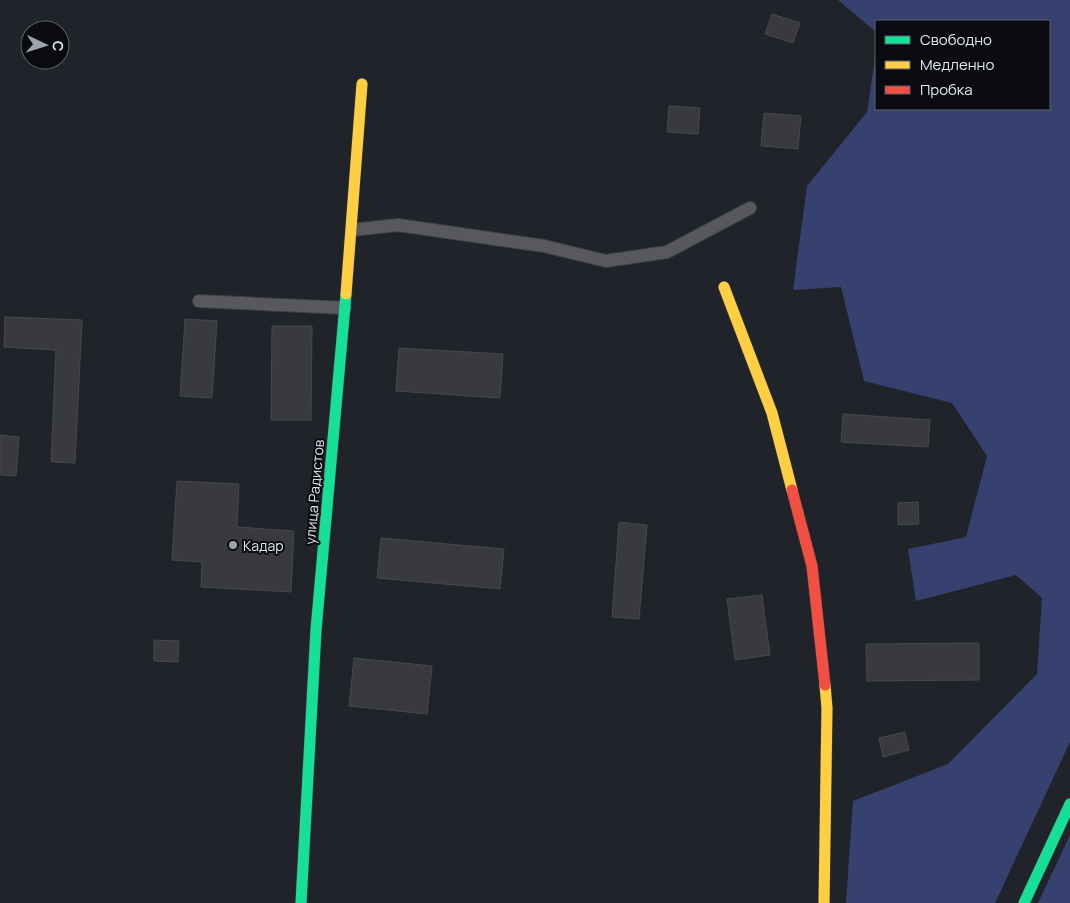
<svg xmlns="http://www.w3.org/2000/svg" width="1070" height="903" font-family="Manrope,sans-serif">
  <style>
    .forest { fill: #36416f }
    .building { fill: #383a3f; stroke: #46484e }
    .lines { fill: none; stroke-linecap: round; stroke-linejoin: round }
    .lane-casing { stroke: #3e4146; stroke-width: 14 }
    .fast-casing { stroke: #3e4146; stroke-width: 12 }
    .slow-casing { stroke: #3e4146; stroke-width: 12 }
    .jam-casing { stroke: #3e4146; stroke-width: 12 }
    .lane { stroke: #57595f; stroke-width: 12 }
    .fast { stroke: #16e098; stroke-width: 11 }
    .slow { stroke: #ffcf43; stroke-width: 11 }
    .jam { stroke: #f24e42; stroke-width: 11 }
    .poi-dot { fill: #9fa2ab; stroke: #090b10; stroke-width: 2 }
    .labels { text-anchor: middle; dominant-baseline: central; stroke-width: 4; stroke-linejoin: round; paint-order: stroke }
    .street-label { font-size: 14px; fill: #e4e7f0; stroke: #090b10 }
    .poi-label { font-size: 14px; fill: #e4e7f0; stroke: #090b10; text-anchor: start }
  </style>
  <rect width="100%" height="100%" fill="#20232a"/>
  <!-- forest -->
  <path class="forest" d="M 838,0 L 1070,0 L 1070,742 L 995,903 L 846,903 L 853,801 L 948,764 L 1037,674 L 1042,598 L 1016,575 L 916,601 L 908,549 L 966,537 L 987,456 L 952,403 L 864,381 L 841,287 L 793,290 L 807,186 L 867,112 L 876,52 L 876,109 L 1049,109 L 1049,21 L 876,21 L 876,32 Z
    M 1070,835 L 1070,903 L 1038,903 Z"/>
  <!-- building -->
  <path class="building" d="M 772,14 L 800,23 L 793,43 L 765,34 Z
    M 669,106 L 700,108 L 698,134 L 667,132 Z
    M 764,113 L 801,116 L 798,149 L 761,146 Z
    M 5,317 L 82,320 L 75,463 L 51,462 L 56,350 L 4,347 Z
    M 185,319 L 217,321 L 212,398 L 180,396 Z
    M 272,326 L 312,326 L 311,420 L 271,420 Z
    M 399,348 L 503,354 L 500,398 L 396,391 Z
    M 843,414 L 930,420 L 928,447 L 841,442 Z
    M 0,435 L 19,437 L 16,476 L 0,475 Z
    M 177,481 L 239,484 L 237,527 L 294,531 L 291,592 L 201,587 L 202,562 L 172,560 Z
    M 918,502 L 919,524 L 898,525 L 898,503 Z
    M 619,522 L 647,525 L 639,619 L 612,617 Z
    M 381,538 L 504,549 L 500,589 L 377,578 Z
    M 762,595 L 770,655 L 735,660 L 727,599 Z
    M 154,640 L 179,641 L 178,662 L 154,661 Z
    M 979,643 L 979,680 L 867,681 L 866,644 Z
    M 354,658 L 432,666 L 427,714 L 349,706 Z
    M 905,732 L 909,750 L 883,757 L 879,738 Z"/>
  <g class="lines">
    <defs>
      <path id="lane" d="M 352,230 L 398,225 L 544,246 L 606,261 L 667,252 L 750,208
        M 199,301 L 345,308"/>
      <path id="fast" d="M 301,903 L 316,630 L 346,294
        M 1024,903 L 1070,804"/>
      <path id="slow" d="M 724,287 L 772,413 L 792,490
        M 346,294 L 362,84
        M 824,903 L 827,708 L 825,685"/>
      <path id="jam" d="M 792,490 L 812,566 L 825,685"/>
    </defs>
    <!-- lane casing -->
    <use href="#lane" class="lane-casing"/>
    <!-- fast casing -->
    <use href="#fast" class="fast-casing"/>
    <!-- slow casing -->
    <use href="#slow" class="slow-casing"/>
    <!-- jam casing -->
    <use href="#jam" class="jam-casing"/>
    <!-- lane -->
    <use href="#lane" class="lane"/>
    <!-- fast -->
    <use href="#fast" class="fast"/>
    <!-- slow -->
    <use href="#slow" class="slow"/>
    <!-- jam -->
    <use href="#jam" class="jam"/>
  </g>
  <!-- markers -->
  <circle class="poi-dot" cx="233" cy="545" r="5"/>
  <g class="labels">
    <!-- street labels -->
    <g class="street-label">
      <text transform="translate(314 492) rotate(-85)">улица Радистов</text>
    </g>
    <!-- poi labels -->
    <g class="poi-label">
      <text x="243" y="545">Кадар</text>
    </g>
  </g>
  <!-- legend -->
  <rect x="875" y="20" width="175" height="90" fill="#090b10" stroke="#61636a"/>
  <rect x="885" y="36" width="25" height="8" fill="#16e098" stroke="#61636a"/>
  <text x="920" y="45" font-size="15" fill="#e4e7f0">Свободно</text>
  <rect x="885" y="61" width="25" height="8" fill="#ffcf43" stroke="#61636a"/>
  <text x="920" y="70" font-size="15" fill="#e4e7f0">Медленно</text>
  <rect x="885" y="86" width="25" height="8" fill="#f24e42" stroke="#61636a"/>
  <text x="920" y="95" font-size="15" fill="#e4e7f0">Пробка</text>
  <!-- north arrow -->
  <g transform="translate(45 45) rotate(94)"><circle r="24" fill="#090b10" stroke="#61636a"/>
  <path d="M0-4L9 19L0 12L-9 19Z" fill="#9fa2ab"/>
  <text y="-8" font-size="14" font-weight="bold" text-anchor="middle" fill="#e4e7f0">С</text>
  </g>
</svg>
